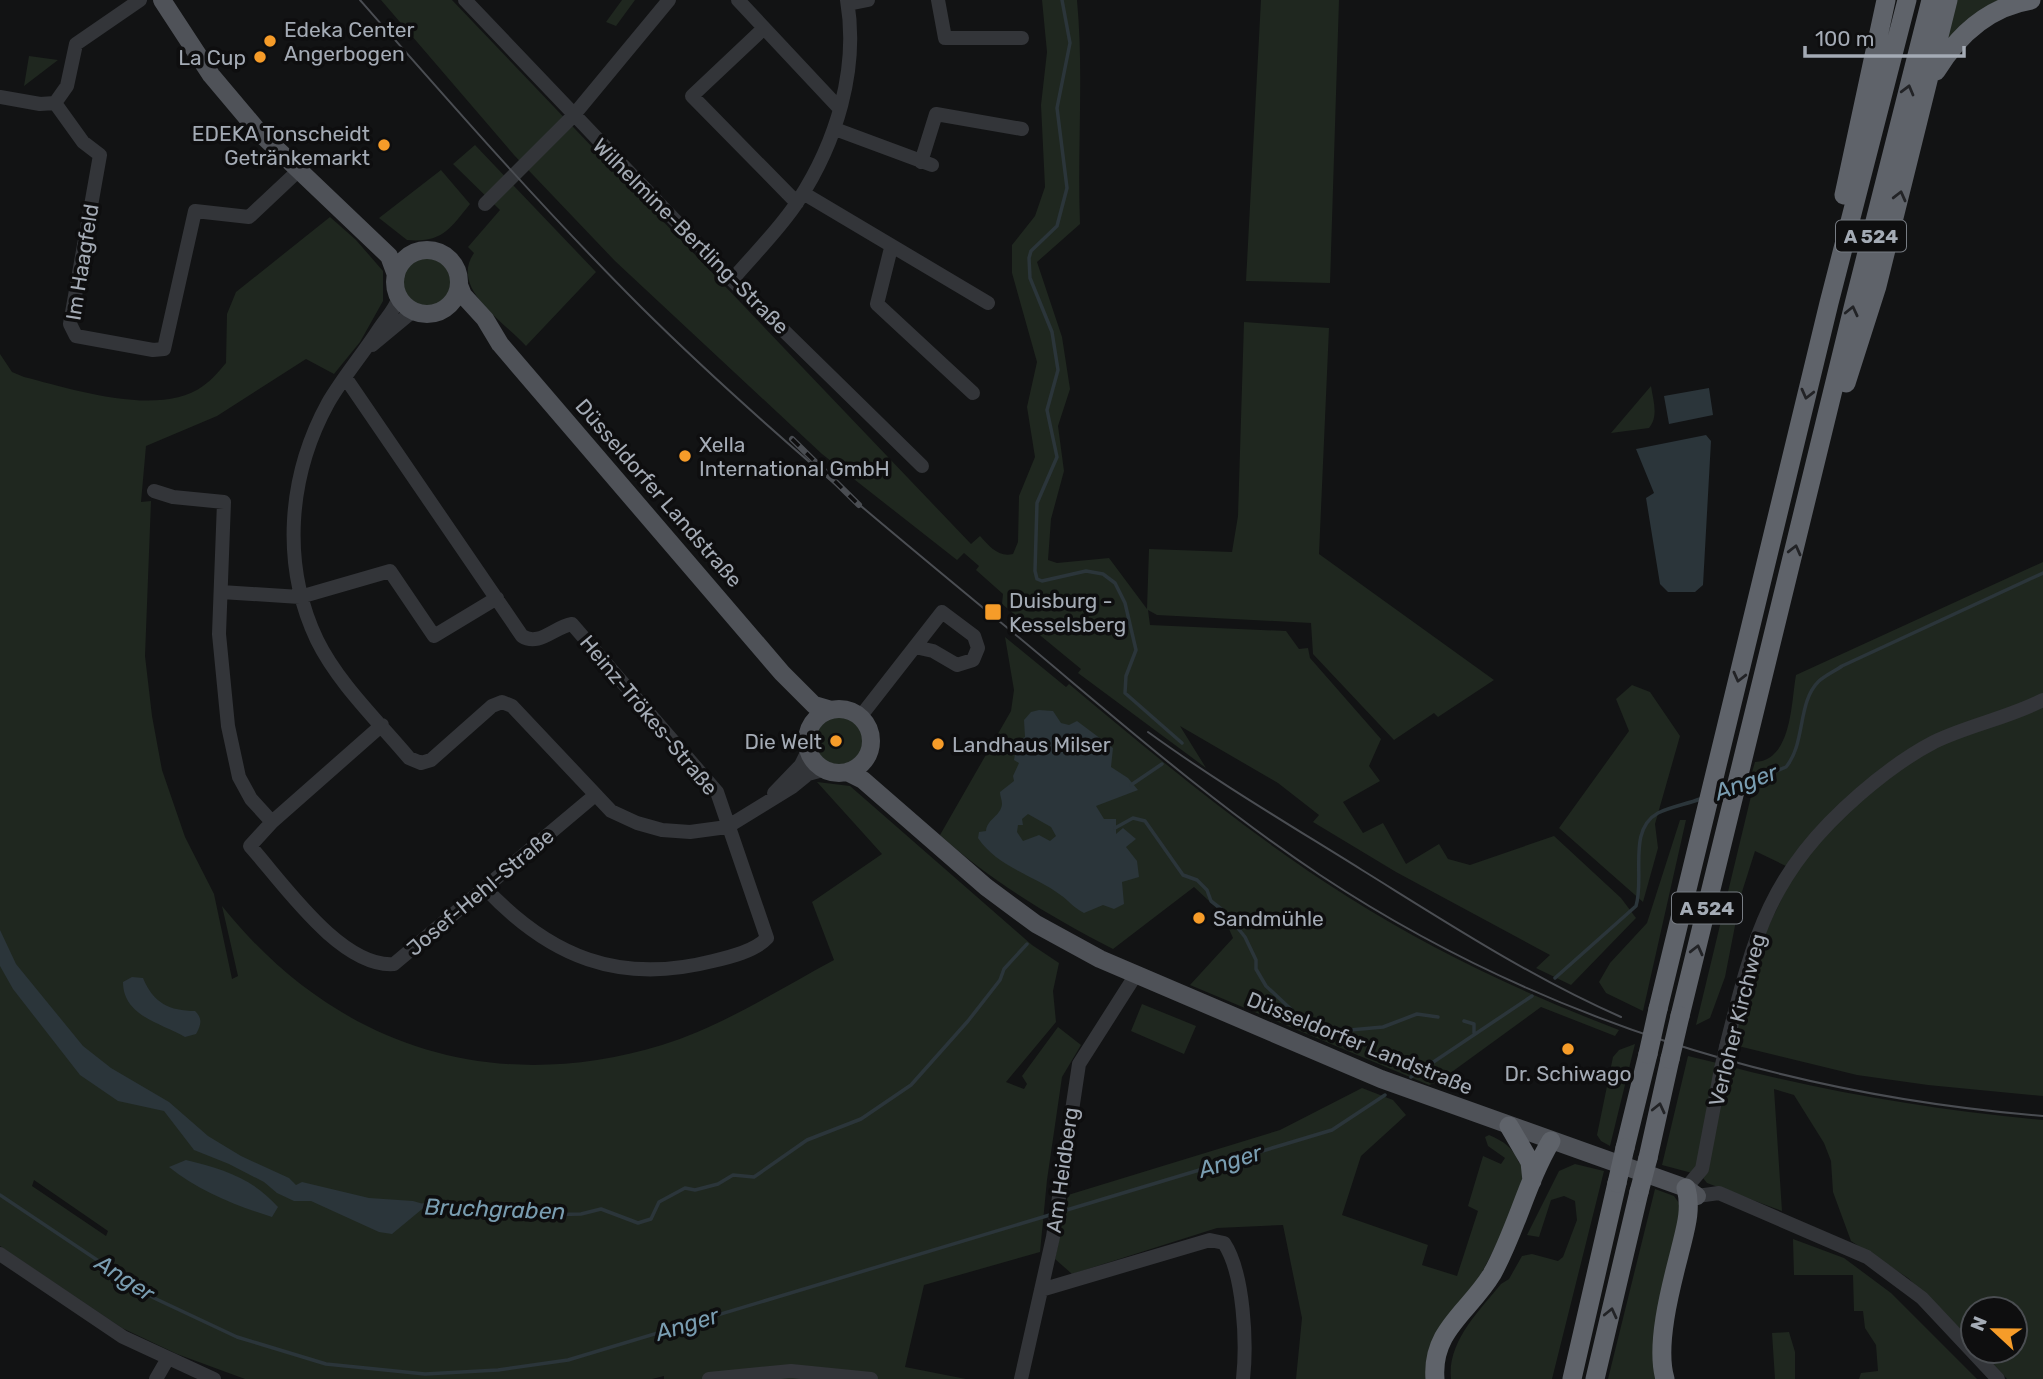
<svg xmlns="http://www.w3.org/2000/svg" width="2043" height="1379" font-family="Rubik,sans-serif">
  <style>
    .green { fill: #1f271f; fill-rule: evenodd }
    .water { fill: #2b353a; fill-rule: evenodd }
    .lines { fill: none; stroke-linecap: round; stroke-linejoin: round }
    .stream { stroke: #2b353a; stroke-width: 3.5 }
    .minor { stroke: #333539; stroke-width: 14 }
    .major { stroke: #4f5258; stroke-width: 18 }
    .highway { stroke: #5f636a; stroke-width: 19 }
    .tram { stroke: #4a4d52; stroke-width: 2 }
    .rail-casing { stroke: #4a4d52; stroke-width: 6 }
    .rail { stroke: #0e0e0f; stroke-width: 3.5; stroke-dasharray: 10; stroke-linecap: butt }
    .minor-bridge { stroke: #333539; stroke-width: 14 }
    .highway-bridge { stroke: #5f636a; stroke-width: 19 }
    .oneway { stroke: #222326 }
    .poi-dot { fill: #f69c29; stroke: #0e0e0f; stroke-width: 2.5 }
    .labels { text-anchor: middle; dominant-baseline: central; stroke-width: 7; stroke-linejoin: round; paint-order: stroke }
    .shield { fill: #0e0e0f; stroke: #777c83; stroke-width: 2 }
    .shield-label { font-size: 19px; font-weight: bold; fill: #a4abb5 }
    .poi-label { font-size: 21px; fill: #a4abb5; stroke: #0e0e0f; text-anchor: start }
    .street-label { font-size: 21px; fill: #a4abb5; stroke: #0e0e0f }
    .water-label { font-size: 23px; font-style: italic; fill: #799db1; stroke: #0e0e0f }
  </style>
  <rect width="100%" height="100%" fill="#121314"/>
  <!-- green -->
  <path class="green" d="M 381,0 L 452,0 L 971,544 L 980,536 C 989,546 999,558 1013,554 L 1018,542 L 1019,496 L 1035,457 L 1027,407 L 1037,362 L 1012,273 L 1012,245 L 1035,216 L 1045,187 L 1041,105 L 1047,52 L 1042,0 L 1077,0 C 1084,75 1077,149 1080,224 L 1037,262 L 1062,337 L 1070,389 L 1058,426 L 1064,471 L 1051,519 L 1048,560 L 1057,563 L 1109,558 L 1147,609 L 1149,549 L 1232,552 L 1238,516 L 1244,322 L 1329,328 L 1319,554 L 1494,680 L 1438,717 L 1434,713 L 1394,740 L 1313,654 L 1311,623 L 1157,615 L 1148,610 L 1150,625 L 1286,631 L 1299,649 L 1308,648 L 1310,658 L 1381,739 L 1369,766 L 1380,781 L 1343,802 L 1363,833 L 1383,823 L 1406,864 L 1439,844 L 1448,859 L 1470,865 L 1554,836 L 1621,898 L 1636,918 L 1571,985 L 1536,968 L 1550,955 L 1396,872 L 1313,822 L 1319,815 L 1278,783 L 1180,726 L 1206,768 L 1078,673 L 1081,669 L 1002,604 L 1003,594 L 976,570 L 979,566 L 964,553 L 957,560 L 822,454 L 615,261 L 514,155 Z
    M 622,0 L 635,0 L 616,26 L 606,22 Z
    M 1261,0 L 1339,0 L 1330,283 L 1246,281 Z
    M 1954,0 L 2003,0 L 1942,44 Z
    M 29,56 L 58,60 L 24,86 Z
    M 475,145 L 596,272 L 526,346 C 505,322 449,289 474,253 L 468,247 L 500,210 L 453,164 Z
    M 441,170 L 470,204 C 450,229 442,243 407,240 L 379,218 Z
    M 330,217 L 356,240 L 383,271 L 383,301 L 360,342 L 334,374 L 306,359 L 217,416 L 146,446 L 141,502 L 151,501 L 145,656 L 152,716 L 162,770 L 185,837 L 214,894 L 232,979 L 238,976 L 222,906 C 334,1046 491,1097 662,1045 C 723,1026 778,990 834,960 L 812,902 L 882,854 L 817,782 L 850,786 L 1032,945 L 1059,963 L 1053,991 L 1056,1022 L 1006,1082 L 1024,1089 L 1027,1084 L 1022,1076 L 1058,1027 L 1081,1045 L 1062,1077 L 1047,1180 L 1040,1252 L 924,1285 L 905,1367 L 966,1379 L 664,1379 L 664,1376 L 652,1379 L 245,1379 L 177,1354 L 122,1328 L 0,1246 L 0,354 L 12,372 L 24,377 C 72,389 160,418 203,386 C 212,380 219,371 226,363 L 227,314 L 236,292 ZM 34,1180 L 108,1231 L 106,1236 L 32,1186 Z
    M402 281a26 26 0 1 1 52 0a26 26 0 1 1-52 0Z
    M 1651,386 C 1653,400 1659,416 1649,428 L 1611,433 Z
    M 2043,562 L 2043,699 L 1912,752 L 1788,867 L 1755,851 L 1741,895 L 1725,977 L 1710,1018 L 1696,1025 L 1752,792 L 1746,793 L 1755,762 C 1792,760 1791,703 1796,675 Z
    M 1005,637 L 1066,687 L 1069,684 C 1159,759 1248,834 1348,897 C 1433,951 1525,994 1619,1030 L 1615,1036 L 1541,1007 L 1438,1082 L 1429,1085 L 1190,985 L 1233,938 L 1222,913 L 1194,887 L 1113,949 C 1051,917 992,882 940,835 L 1011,711 L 1014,690 Z
    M 1632,685 L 1650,692 L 1680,736 L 1655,824 L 1658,848 L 1643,902 L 1559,828 L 1629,731 L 1616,699 Z
    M 2043,702 L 2043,1096 L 1928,1085 L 1857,1075 L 1730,1044 L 1748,969 L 1806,848 L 1915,755 Z
    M813 741a26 26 0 1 1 52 0a26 26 0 1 1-52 0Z
    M 1680,820 L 1686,820 L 1643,1011 L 1606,993 L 1599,982 L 1610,963 L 1647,923 Z
    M 1142,1004 L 1196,1026 L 1184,1054 L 1131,1031 Z
    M 1635,1044 L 1610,1146 L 1601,1141 L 1597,1135 L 1613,1057 L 1619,1050 Z
    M 1688,1056 L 1717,1063 L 1698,1168 L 1692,1173 L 1662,1165 Z
    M 1724,1065 C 1830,1093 1934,1110 2043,1120 L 2043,1379 L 2007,1379 L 1982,1351 L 2015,1351 L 2015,1309 L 1973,1309 L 1973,1342 L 1908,1278 L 1851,1241 L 1833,1192 L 1831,1161 L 1824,1143 L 1794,1095 L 1774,1089 L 1782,1211 L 1707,1183 L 1703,1178 Z
    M 1362,1088 L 1393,1100 L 1406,1115 L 1361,1156 L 1342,1215 L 1428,1245 L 1422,1265 L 1457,1276 L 1478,1211 L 1468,1206 L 1483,1156 L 1501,1164 L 1505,1158 L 1488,1146 L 1485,1137 L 1489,1135 C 1503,1141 1513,1147 1519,1163 L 1524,1161 L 1527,1185 L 1427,1379 L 1296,1379 L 1302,1318 L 1283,1225 L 1217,1228 L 1072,1274 L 1055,1259 L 1068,1195 L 1280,1130 Z
    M 1575,1164 L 1604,1171 L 1552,1379 L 1451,1379 C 1447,1342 1479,1311 1501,1284 L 1509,1279 L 1522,1256 L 1532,1254 L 1558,1261 L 1563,1257 L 1577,1220 L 1575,1201 L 1564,1196 L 1551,1200 L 1539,1237 L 1527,1235 L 1559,1171 Z
    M 1655,1189 L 1674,1196 L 1681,1206 L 1660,1379 L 1608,1379 Z
    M 1793,1239 L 1844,1258 L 1891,1293 L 1977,1379 L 1859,1379 L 1861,1373 L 1878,1371 L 1876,1345 L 1865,1328 L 1863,1311 L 1854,1311 L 1853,1275 L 1794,1275 Z
    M 1789,1332 L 1795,1352 L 1795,1379 L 1775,1379 L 1772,1333 Z"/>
  <!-- water -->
  <path class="water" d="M 1709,388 L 1713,415 L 1669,424 L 1664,396 Z
    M 1706,435 L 1711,441 L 1703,585 L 1695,592 L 1668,592 L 1660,584 L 1646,498 L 1654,493 L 1636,449 Z
    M 1039,710 L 1053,711 L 1061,723 L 1069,725 L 1077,721 L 1113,748 L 1111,767 L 1128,778 L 1138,790 L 1096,806 L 1104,819 L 1116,819 L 1116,834 L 1123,828 L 1136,839 L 1126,847 L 1137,861 L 1139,877 L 1122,882 L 1124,904 L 1114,909 L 1103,905 L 1084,913 C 1074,908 1070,902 1062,896 C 1035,875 998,868 978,838 L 979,832 L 986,831 C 987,819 1001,816 1002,804 C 1002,800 1000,796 1000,792 L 1014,781 L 1013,776 L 1019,763 L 1014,760 L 1017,742 L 1025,737 L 1024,720 L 1031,712 ZM 1028,814 L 1051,827 L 1056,836 L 1050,841 L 1039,835 L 1023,841 L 1017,832 L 1018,825 L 1023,825 L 1022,819 Z
    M 0,930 L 16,964 L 83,1046 L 111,1068 L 169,1102 L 208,1136 L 241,1156 L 289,1178 L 296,1185 L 302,1182 L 369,1198 L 413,1201 L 427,1205 L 392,1234 L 379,1232 L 311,1201 L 294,1201 L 277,1193 L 264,1182 L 229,1164 L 194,1150 L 164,1111 L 118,1101 L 80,1075 L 13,989 L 0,966 Z
    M 132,977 L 143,978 C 153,1003 170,1011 195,1011 C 203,1019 201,1025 196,1034 L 185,1037 C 161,1023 123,1016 123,982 Z
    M 186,1160 C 223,1169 252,1178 278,1207 L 272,1217 C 237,1206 198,1191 169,1167 Z"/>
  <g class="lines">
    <!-- stream -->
    <path class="stream" d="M 1062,0 L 1070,43 L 1057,108 L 1067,188 L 1057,226 L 1031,251 L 1029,258 L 1030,278 L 1052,332 L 1058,370 L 1047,410 L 1057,457 L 1037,503 L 1035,571 L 1037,579 L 1042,581 L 1086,571 L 1103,574 L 1115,583 L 1125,603 L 1136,650 L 1126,676 L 1125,693 L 1182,743
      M 1744,784 L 1786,767 C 1806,743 1797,702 1819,681 C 1826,675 1835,671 1842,666 L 2043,573
      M 1131,785 L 1162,764
      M 1115,828 L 1133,818 L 1145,821 L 1183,875 L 1197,880 L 1207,890 L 1211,901 L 1225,912 L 1245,937 L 1256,960 L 1256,969 L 1266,986 L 1295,1013 L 1326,1028 L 1350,1030 L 1383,1027 L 1417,1014 L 1438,1017
      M 1555,978 L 1636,906 C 1645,877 1627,830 1658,813 C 1670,807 1687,804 1700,799
      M 1464,1021 L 1474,1024 L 1474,1033
      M 1411,1077 L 1532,996
      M 0,1195 L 154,1298 L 237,1337 L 326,1364 L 425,1374 L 498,1370 L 568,1360 L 1053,1214
      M 423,1205 L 539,1215 L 581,1214 L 601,1209 L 638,1223 L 651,1219 L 659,1202 L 685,1188 L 695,1190 L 718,1184 L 733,1175 L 754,1177 L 807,1140 L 861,1119 L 911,1085 L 968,1021 L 1000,980 L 1004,969 L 1027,944
      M 1060,1212 L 1332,1130 L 1385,1095"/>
    <!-- minor -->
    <path class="minor" d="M 465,0 L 732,280 L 922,466
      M 738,0 L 840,109
      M 938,0 L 945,38 L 1022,38
      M 848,4 L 868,0
      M 764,28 L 692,96 L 797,203
      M 0,97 L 40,104 L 55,103 L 67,86 L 76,44 L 140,0
      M 55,103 L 83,142 L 100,155 L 70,324 L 76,336 L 153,350 L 164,349 L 195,211 L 249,217 L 298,171
      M 835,129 L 932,165
      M 921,162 L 936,114 L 1022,129
      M 803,193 L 988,303
      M 485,204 L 573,116 L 669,0
      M 891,248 L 877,304 L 973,393
      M 732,280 C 754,254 780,229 798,201 C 836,143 859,70 847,0
      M 399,297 C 395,310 386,318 379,329 C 363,354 343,377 328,403 C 288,476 281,564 317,640 C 338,683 378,721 409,758 L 421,763 L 431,760 L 492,706 L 502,702 L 512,706 L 611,811 L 637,823 L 662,830 L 690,832 L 727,827 L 792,787 L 808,774 L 823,770
      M 372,345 L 413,311
      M 345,377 L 522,636 C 539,647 554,627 572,624 L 717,792 L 767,938 C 755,951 730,957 713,961 C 619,985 550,957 485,888
      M 154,491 L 173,497 L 224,502 L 219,634 L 228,726 L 239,777 L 251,799 L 272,822
      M 221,592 L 300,597 L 390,571 L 434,636 L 497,598
      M 860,717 L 942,612 L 974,636 L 978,648 L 973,660 L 957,665 L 933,651 L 915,647
      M 382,725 L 272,822 L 250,846 C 283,883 341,968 394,964 L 594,796
      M 774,793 L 801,765 L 808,751
      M 1726,1047 C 1754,935 1769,873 1860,794 C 1882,775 1907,756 1934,742 C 1969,725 2008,718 2043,700
      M 1686,1188 L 1702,1169 L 1721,1069
      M 1697,1196 L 1719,1193 L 1867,1257 L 1922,1298 L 1998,1379
      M 0,1254 L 123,1337 L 214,1379
      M 1041,1290 L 1210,1240 L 1224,1243 C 1244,1273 1247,1343 1243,1379
      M 156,1379 L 167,1360
      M 709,1379 L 791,1371 L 871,1379
      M 1021,1379 L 1053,1237 L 1079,1064 L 1135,976"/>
    <!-- major -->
    <path class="major" d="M 162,0 L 211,75 L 259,132 L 389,256 L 396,275
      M395 282a32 32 0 1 1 64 0a32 32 0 1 1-64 0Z
      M 459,285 L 463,295 L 485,319 L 500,344 L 782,673 L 814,705 L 831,710
      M807 741a32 32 0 1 1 64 0a32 32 0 1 1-64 0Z
      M 847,772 L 863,780 L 986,887 L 1036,924 L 1100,959 L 1381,1079 L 1686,1188 L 1697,1196"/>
    <!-- highway -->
    <path class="highway" d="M 1936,71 C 1958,35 1988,7 2031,0
      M 1844,195 L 1886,0
      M 1846,383 L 1877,286 L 1948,0
      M 1658,1009 L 1829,303 L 1907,0
      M 1680,1016 L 1854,304 L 1931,0
      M 1509,1126 L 1530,1162 L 1532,1181
      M 1625,1148 L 1648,1054
      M 1648,1158 L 1670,1059
      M 1435,1379 C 1431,1330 1470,1311 1492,1274 C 1516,1231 1527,1181 1551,1141
      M 1572,1379 L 1617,1183
      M 1595,1379 L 1639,1192
      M 1665,1379 C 1655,1345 1671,1286 1680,1251 C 1685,1230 1692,1210 1686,1188"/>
    <!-- tram -->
    <path class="tram" d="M 360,0 C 452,105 543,209 641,307 C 752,417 873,517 993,616 C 1100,704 1204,798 1320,875 C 1536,1018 1785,1095 2043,1116
      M 1148,732 C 1217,782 1290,825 1362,870 C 1446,922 1530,977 1621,1017"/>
    <defs>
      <path id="rail" d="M 792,439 L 859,505"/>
    </defs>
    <!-- rail casing -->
    <use href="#rail" class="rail-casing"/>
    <!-- rail -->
    <use href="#rail" class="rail"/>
    <!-- minor-bridge -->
    <path class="minor-bridge" d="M 1721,1069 L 1726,1047"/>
    <!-- highway-bridge -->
    <path class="highway-bridge" d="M 1648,1054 L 1658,1009
      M 1670,1059 L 1680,1016
      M 1617,1183 L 1625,1148
      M 1639,1192 L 1648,1158"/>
  </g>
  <!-- one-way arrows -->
  <defs><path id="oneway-chevron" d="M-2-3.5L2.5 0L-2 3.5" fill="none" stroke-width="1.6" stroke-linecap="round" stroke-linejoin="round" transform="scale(1.75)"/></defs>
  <g class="oneway">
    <use href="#oneway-chevron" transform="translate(1908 90) rotate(-75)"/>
    <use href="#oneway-chevron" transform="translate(1900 196) rotate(-76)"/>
    <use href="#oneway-chevron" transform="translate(1852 311) rotate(-77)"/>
    <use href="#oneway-chevron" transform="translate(1807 394) rotate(104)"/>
    <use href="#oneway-chevron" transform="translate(1795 550) rotate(-76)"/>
    <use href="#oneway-chevron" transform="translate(1739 677) rotate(104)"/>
    <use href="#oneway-chevron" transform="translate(1697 950) rotate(-76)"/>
    <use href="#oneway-chevron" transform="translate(1659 1108) rotate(-77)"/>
    <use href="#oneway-chevron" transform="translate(1611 1313) rotate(-77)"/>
  </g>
  <!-- markers -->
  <g class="poi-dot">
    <circle cx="270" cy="41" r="7"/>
    <circle cx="260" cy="57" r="7"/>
    <circle cx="384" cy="145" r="7"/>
    <circle cx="685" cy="456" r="7"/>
    <rect x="984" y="603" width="18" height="18" rx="3.5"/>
    <circle cx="836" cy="741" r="7"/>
    <circle cx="938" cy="744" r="7"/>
    <circle cx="1199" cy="918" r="7"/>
    <circle cx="1568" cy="1049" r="7"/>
  </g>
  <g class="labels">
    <!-- shield labels -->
    <g class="shield">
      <rect x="1836" y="220.5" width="70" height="31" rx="5"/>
      <rect x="1672" y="892.5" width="70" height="31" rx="5"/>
    </g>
    <g class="shield-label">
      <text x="1871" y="236">A 524</text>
      <text x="1707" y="908">A 524</text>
    </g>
    <!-- poi labels -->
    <g class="poi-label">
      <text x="284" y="29">Edeka Center<tspan x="284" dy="24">Angerbogen</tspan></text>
      <text x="246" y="57" text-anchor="end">La Cup</text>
      <text x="370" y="133" text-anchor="end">EDEKA Tonscheidt<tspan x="370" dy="24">Getränkemarkt</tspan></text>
      <text x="699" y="444">Xella<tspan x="699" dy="24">International GmbH</tspan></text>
      <text x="1009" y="600">Duisburg -<tspan x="1009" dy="24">Kesselsberg</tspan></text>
      <text x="822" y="741" text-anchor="end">Die Welt</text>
      <text x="952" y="744">Landhaus Milser</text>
      <text x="1213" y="918">Sandmühle</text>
      <text x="1568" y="1073" text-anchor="middle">Dr. Schiwago</text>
    </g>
    <!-- street labels -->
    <g class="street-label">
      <text transform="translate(691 236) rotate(45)">Wilhelmine-Bertling-Straße</text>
      <text transform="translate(82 262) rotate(-81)">Im Haagfeld</text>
      <text transform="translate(659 493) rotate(49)">Düsseldorfer Landstraße</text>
      <text transform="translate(649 715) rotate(50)">Heinz-Trökes-Straße</text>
      <text transform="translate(480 892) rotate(-40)">Josef-Hehl-Straße</text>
      <text transform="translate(1737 1020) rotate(-76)">Verloher Kirchweg</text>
      <text transform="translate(1360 1043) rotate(22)">Düsseldorfer Landstraße</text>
      <text transform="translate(1062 1170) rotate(-82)">Am Heidberg</text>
    </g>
    <!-- water labels -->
    <g class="water-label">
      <text transform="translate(1746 782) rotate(-20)">Anger</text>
      <text transform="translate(1230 1161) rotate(-17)">Anger</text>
      <text transform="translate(495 1209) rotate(2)">Bruchgraben</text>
      <text transform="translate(125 1278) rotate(33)">Anger</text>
      <text transform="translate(687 1324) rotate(-17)">Anger</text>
    </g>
  </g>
  <!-- north arrow -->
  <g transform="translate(1994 1330) rotate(292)"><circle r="33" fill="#0e0e0f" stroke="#4a4d51" stroke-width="2"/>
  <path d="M0-5L12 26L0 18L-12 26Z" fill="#f69c29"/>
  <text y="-10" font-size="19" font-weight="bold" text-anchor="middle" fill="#a4abb5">N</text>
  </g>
  <!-- scale -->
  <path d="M1805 46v10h159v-10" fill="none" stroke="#a4abb5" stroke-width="3.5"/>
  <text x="1815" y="46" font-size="21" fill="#a4abb5" stroke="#0e0e0f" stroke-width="5" paint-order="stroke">100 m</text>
</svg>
